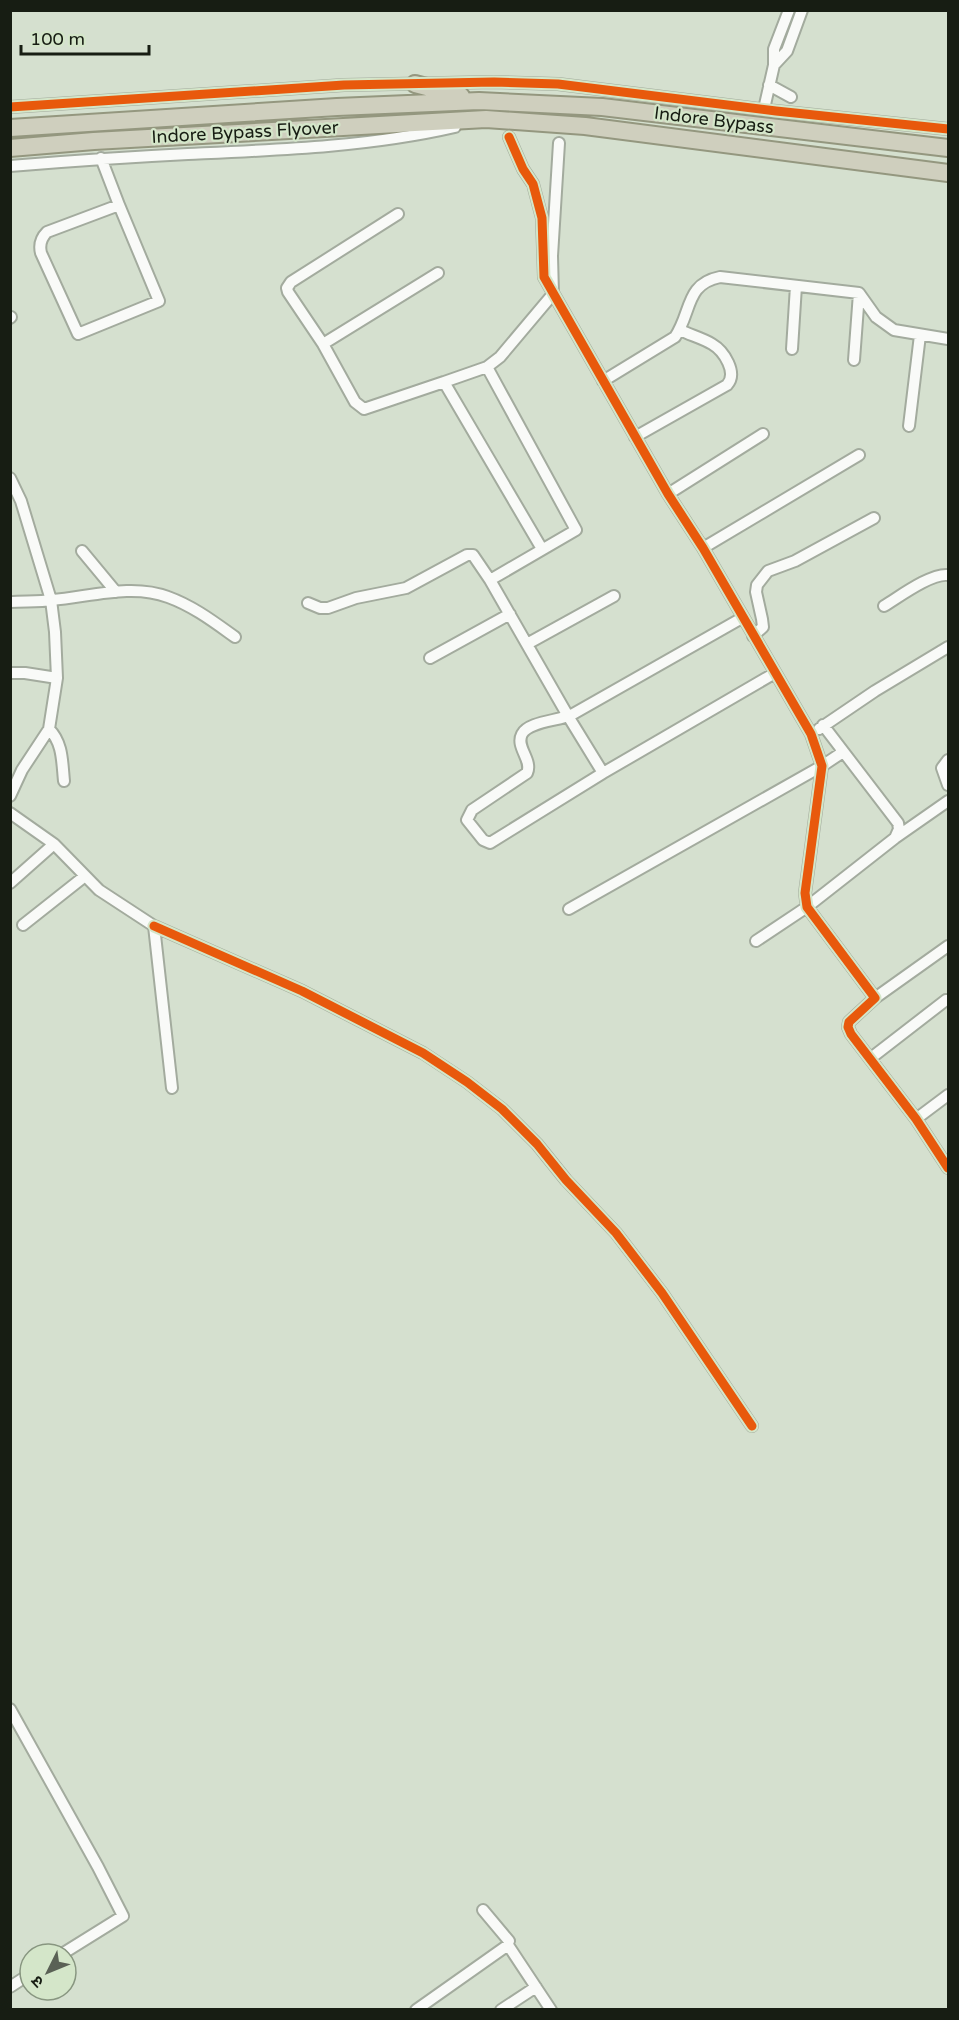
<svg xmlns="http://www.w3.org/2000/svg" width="959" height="2020" font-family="'Varela Round','Noto Sans Devanagari',sans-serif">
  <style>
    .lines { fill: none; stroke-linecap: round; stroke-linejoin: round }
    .minor-casing { stroke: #a3ab9e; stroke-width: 14 }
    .highway-casing { stroke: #94977f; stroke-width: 20 }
    .minor { stroke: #f9faf8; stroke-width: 10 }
    .highway { stroke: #cfcfbe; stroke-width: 16 }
    .cycleway-casing { stroke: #d4e6c9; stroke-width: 13 }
    .cycleway { stroke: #e8590c; stroke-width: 9 }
    .labels { text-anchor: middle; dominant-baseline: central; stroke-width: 4.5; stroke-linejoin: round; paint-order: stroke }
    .street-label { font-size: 18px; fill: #171d13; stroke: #d4e6c9 }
  </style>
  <rect width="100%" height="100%" fill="#d5e0cf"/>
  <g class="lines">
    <defs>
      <path id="minor" d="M 774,65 L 787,51 L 802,10
        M 769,85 L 791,97
        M 10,107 L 344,85 L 494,82 L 558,84 L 776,111 L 948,129
        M 764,109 L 774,65 L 774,49 L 789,10
        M 509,137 L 523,169 L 533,184 L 542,218 L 544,277 L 668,494 L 703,548 L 811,734 L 822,766 L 805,893 L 807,907 L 875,998 L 849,1022 L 848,1027 L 851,1034 L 916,1119 L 948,1168
        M 101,158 L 119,205
        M 10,166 C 70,161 129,157 188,154 C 277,150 368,147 455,127
        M 119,205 L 159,301 L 78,334 L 41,253 C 39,245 41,238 47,232 Z
        M 398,214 L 291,282 L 287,288 L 288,292 L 323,344 L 355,402 L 364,409 L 444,382
        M 10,318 L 11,317
        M 323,344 L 438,273
        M 792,349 L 796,286
        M 854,360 L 859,293
        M 487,367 L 576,530 L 490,580
        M 603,381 L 675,337 C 692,312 685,284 720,277 L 859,293 L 876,317 L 894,330 L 948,339
        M 909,426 L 920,335
        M 635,437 L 727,385 C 738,373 724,351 712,344 C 702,338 690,335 680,330
        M 10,478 L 21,501 L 51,600 L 55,632 L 57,678 L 49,729 L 22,770 L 10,796
        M 668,494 L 763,434
        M 703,548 L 859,455
        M 542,549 L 444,382 L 487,367 L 500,357 L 553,294 L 552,256 L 559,143
        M 82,551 L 116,592
        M 10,602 C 24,601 39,602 52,600 C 89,597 132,583 168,597 C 193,606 214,622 235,637
        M 308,603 L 320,608 L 328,608 L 356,598 L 406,588 L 467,555 L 473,555 L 490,580 L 568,716 L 603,773 L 775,673
        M 884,606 C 899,597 931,573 948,575
        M 753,636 L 763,627 L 762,619 L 756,592 L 757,585 L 768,571 L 795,561 L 874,518
        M 527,644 L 614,596
        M 430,658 L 510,614
        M 10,673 L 25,673 L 57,678
        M 49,729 C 63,743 62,762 64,781
        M 819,729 L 875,691 L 948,647
        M 948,760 L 942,768 L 948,785
        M 603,773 L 490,843 L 483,840 L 467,820 L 472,810 L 527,773 C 533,760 515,747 522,734 C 529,721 560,721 573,714 C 629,682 686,650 742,618
        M 10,813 L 54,844 L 99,890 L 154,926 L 172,1088
        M 895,838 L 948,801
        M 10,883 L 54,844
        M 569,909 L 822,766 L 843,752
        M 23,925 L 85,876
        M 154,926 L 302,991 L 423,1053 L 467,1082 L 502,1109 L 537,1144 L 566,1180 L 616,1233 L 662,1293 L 752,1426
        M 756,941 L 807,907 L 895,838 L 899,829 L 898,823 L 823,725
        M 875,998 L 948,946
        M 871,1058 L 946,1000
        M 916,1119 L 948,1095
        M 10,1709 L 98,1867 L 123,1916 L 62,1954
        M 483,1910 L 509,1941
        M 10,1987 L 30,1974
        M 416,2010 L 508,1945 L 551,2010
        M 501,2010 L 536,1987"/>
      <path id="highway" d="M 415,84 L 461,96
        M 10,128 L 337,107 L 479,101 L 602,107 L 948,148
        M 10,148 L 94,141 L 486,119 L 585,126 L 948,173"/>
    </defs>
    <!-- minor casing -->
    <use href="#minor" class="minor-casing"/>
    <!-- highway casing -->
    <use href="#highway" class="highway-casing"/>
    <!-- minor -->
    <use href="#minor" class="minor"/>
    <!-- highway -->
    <use href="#highway" class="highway"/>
    <defs>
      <path id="cycleway" d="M 10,107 L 344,85 L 494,82 L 558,84 L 776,111 L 948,129
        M 509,137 L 523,169 L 533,184 L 542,218 L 544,277 L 668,494 L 703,548 L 811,734 L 822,766 L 805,893 L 807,907 L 875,998 L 849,1022 L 848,1027 L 851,1034 L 916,1119 L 948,1168
        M 154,926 L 302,991 L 423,1053 L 467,1082 L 502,1109 L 537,1144 L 566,1180 L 616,1233 L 662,1293 L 752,1426"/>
    </defs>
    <!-- cycleway casing -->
    <use href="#cycleway" class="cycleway-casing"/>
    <!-- cycleway -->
    <use href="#cycleway" class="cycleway"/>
  </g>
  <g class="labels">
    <!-- street labels -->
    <g class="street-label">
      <text transform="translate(714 120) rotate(7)">Indore Bypass</text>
      <text transform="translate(245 132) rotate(-3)">Indore Bypass Flyover</text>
    </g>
  </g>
  <!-- border -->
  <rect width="959" height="2020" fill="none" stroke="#171d13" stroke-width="24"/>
  <!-- north arrow -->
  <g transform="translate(48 1972) rotate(227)"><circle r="28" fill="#d4e6c9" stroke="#889680" stroke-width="1.5"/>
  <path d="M0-4.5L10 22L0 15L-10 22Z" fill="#5a6155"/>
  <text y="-9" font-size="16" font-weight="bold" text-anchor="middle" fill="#171d13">उ</text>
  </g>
  <!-- scale -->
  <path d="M21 45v9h128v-9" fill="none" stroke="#171d13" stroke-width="3"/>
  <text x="30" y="45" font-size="18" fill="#171d13" stroke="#d4e6c9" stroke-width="4.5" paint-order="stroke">100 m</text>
</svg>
